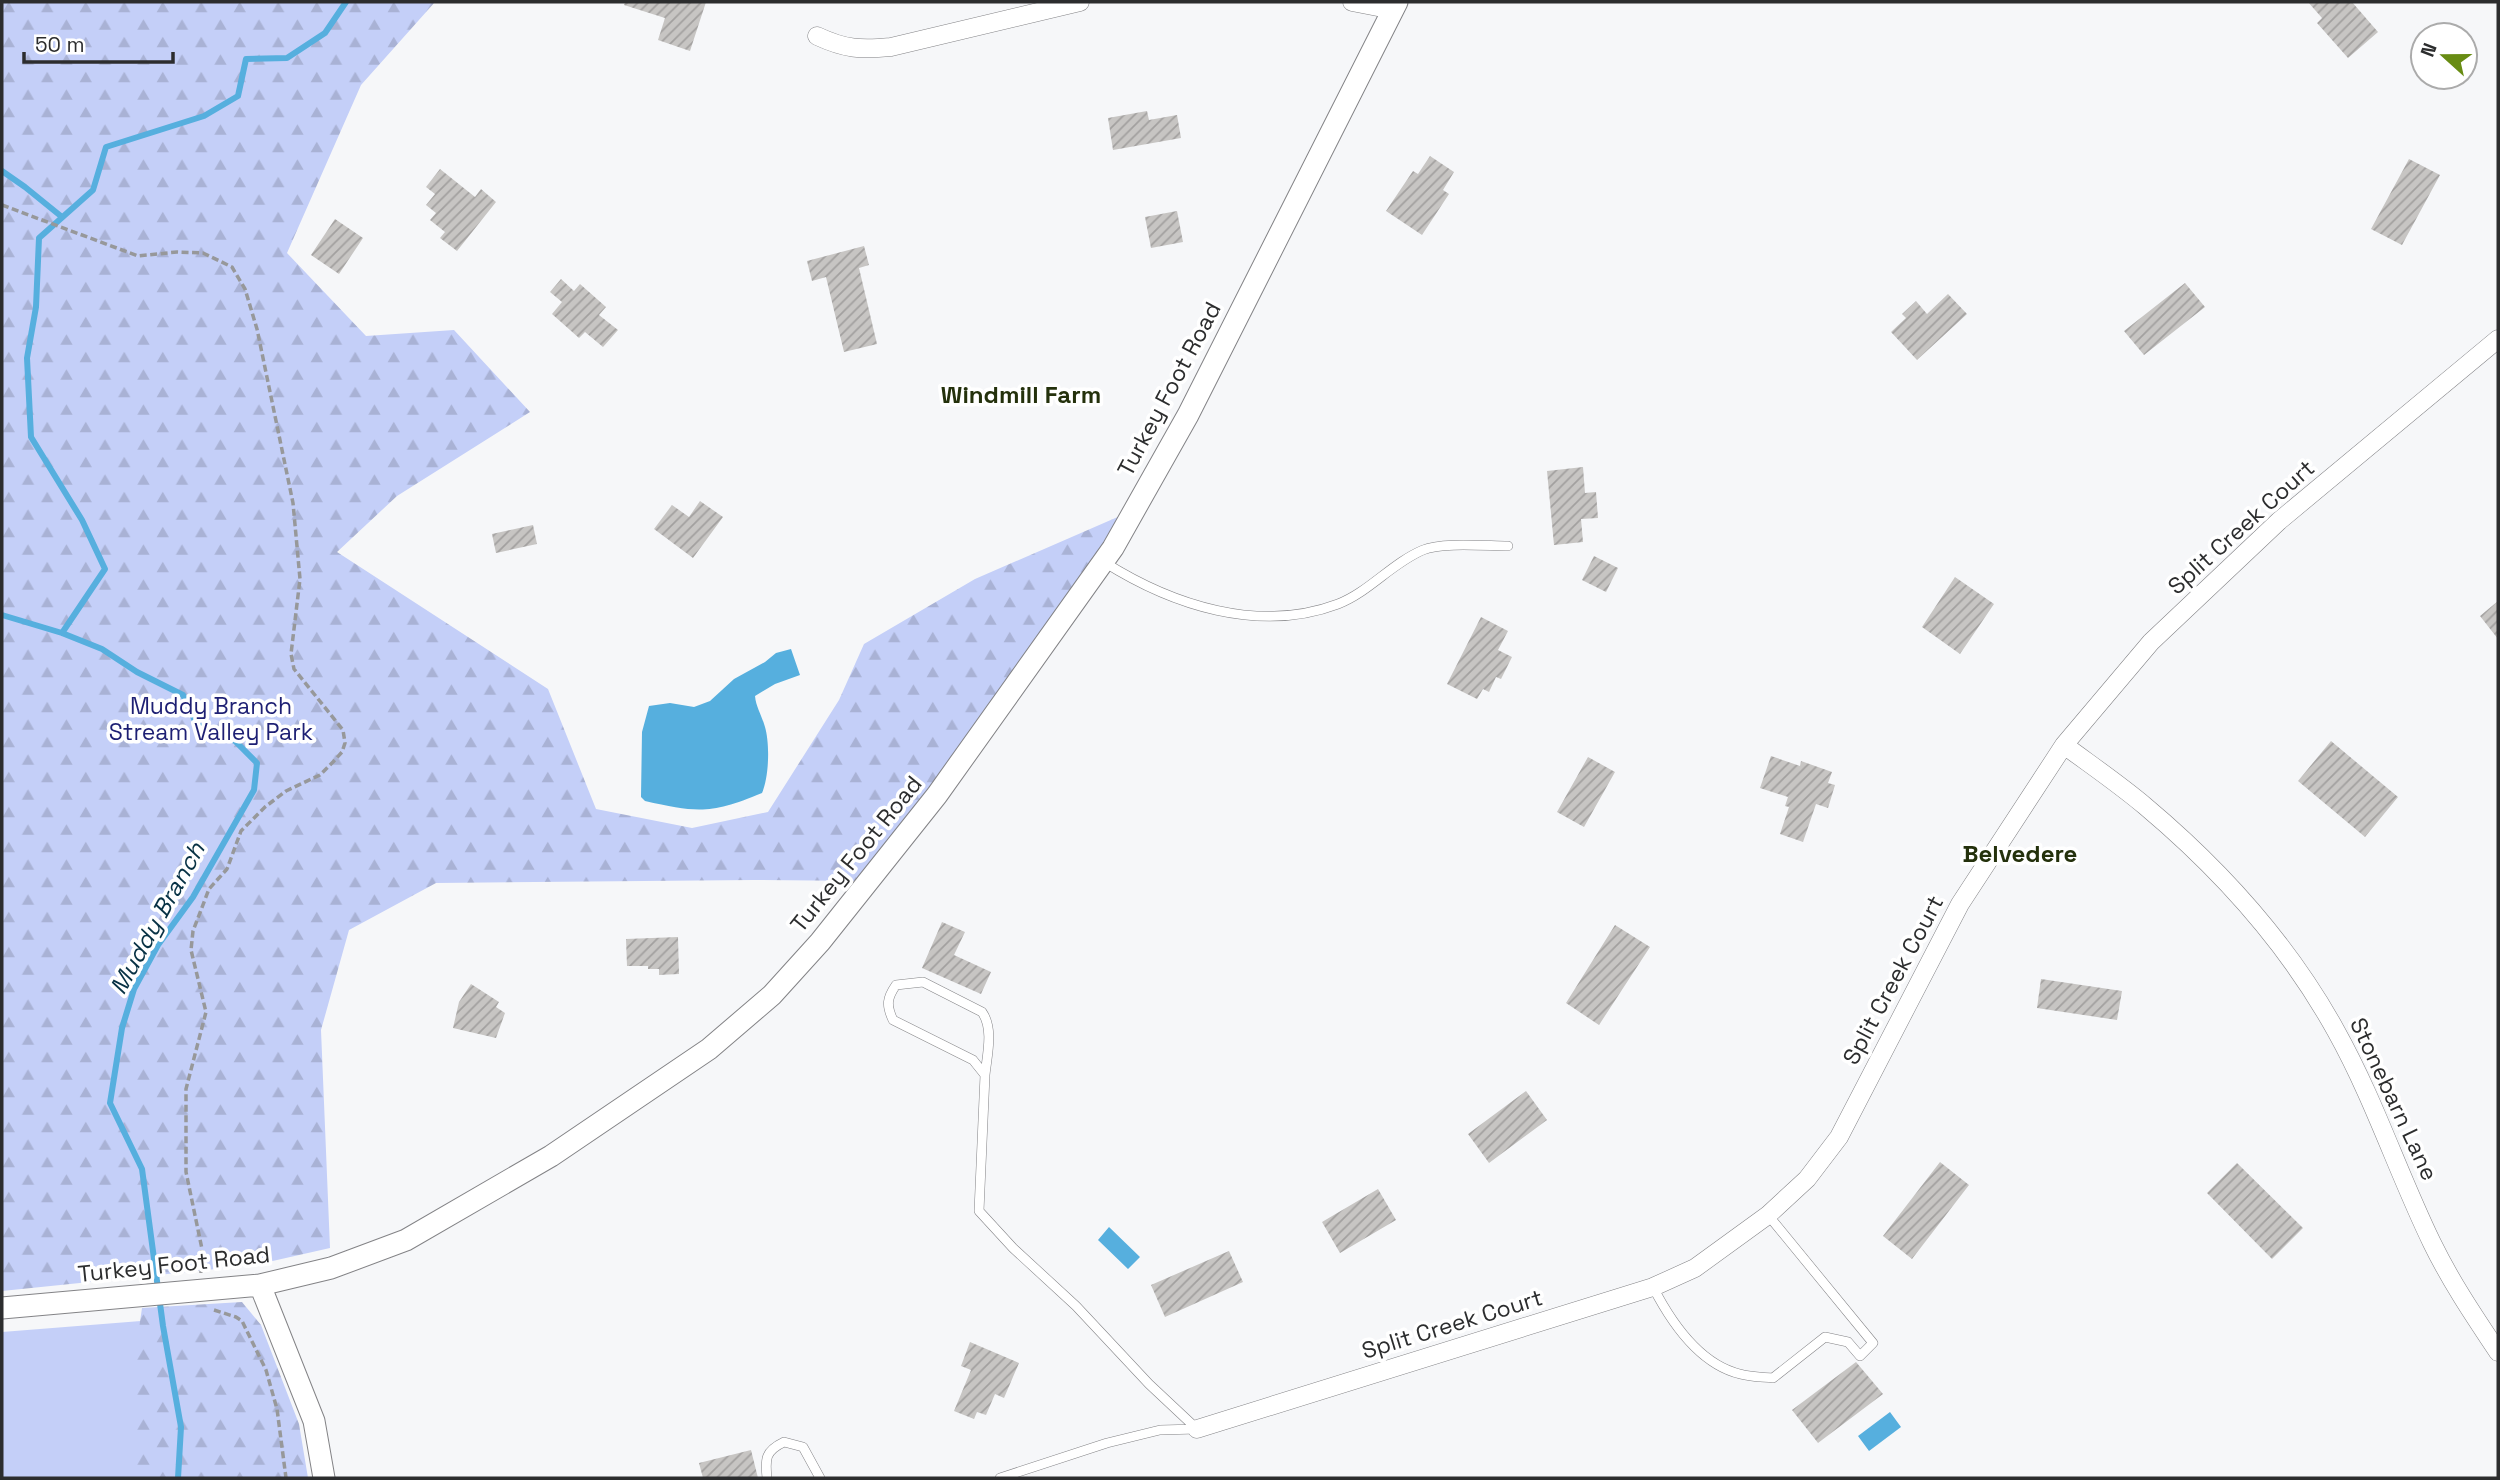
<svg xmlns="http://www.w3.org/2000/svg" width="2500" height="1480" font-family="'Space Grotesk',sans-serif">
  <style>
    .green { fill: #c4cff8 }
    .forest { fill: url(#forest-firs) }
    .water { fill: #56afde }
    .lines { fill: none; stroke-linecap: round; stroke-linejoin: round }
    .stream { stroke: #56afde; stroke-width: 6 }
    .building { fill: url(#building-hatch) }
    .service-casing { stroke: #838386; stroke-width: 10 }
    .minor-casing { stroke: #838386; stroke-width: 19 }
    .tertiary-casing { stroke: #838386; stroke-width: 23 }
    .path { stroke: #97989a; stroke-width: 3.5; stroke-dasharray: 7 3.5; stroke-linecap: butt }
    .service { stroke: #fff; stroke-width: 9 }
    .minor { stroke: #fff; stroke-width: 18 }
    .tertiary { stroke: #fff; stroke-width: 21 }
    .labels { text-anchor: middle; dominant-baseline: central; stroke-width: 7; stroke-linejoin: round; paint-order: stroke }
    .street-label { font-size: 23px; fill: #2c2d2e; stroke: #fff }
    .park-label { font-size: 23px; fill: #1d1f73; stroke: #fff }
    .neighbourhood-label { font-size: 24px; font-weight: bold; fill: #24310c; stroke: #fff }
    .water-label { font-size: 24px; font-style: italic; fill: #073144; stroke: #fff }
  </style>
  <defs>
    <pattern id="forest-firs" width="22" height="20" patternUnits="userSpaceOnUse" patternTransform="scale(1.75)"><rect width="22" height="20" fill="#c4cff8"/><path d="M5 1l3.5 6h-7zM16 11l3.5 6h-7z" fill="#a9b2d5"/></pattern>
    <pattern id="building-hatch" width="6" height="6" patternUnits="userSpaceOnUse" patternTransform="scale(1.75)"><rect width="6" height="6" fill="#c7c5c3"/><path d="M-1 1l2-2M0 6l6-6M5 7l2-2" fill="none" stroke="#a2a09f"/></pattern>
  </defs>
  <rect width="100%" height="100%" fill="#f6f7f9"/>
  <!-- green -->
  <path class="green" d="M 204,1316 L 289,1478 L 2,1478 L 2,1332 Z"/>
  <!-- forest -->
  <path class="forest" d="M 2,2 L 435,2 L 361,85 L 287,253 L 366,336 L 454,330 L 530,412 L 397,496 L 337,552 L 548,689 L 596,809 L 692,828 L 768,812 L 839,700 L 864,644 L 975,579 L 1136,509 L 866,881 L 753,880 L 436,883 L 349,930 L 321,1030 L 330,1248 L 255,1265 L 2,1291 Z
    M 242,1302 L 261,1325 L 299,1424 L 308,1478 L 135,1478 L 135,1356 L 142,1308 Z"/>
  <!-- water -->
  <path class="water" d="M 791,649 L 800,675 L 775,684 L 755,696 C 756,707 762,716 765,727 C 770,744 769,777 762,793 C 712,814 698,813 645,801 L 641,797 L 642,732 L 649,706 L 670,703 L 694,707 L 710,701 L 734,679 L 765,662 L 776,653 Z
    M 1109,1227 L 1140,1257 L 1128,1269 L 1098,1240 Z
    M 1890,1412 L 1901,1427 L 1869,1451 L 1858,1436 Z"/>
  <g class="lines">
    <!-- stream -->
    <path class="stream" d="M 2,171 L 25,187 L 62,217
      M 2,615 L 62,633 L 102,649 L 137,672 L 183,695 L 197,725 L 235,741 L 257,763 L 254,790 L 193,897 L 158,945 L 134,989 L 122,1028 L 110,1103 L 142,1169 L 163,1326 L 181,1427 L 178,1478
      M 62,633 L 105,569 L 82,520 L 31,437 L 27,358 L 36,307 L 39,238 L 93,190 L 106,147 L 204,116 L 238,96 L 246,59 L 287,58 L 325,33 L 346,2"/>
  </g>
  <!-- building -->
  <path class="building" d="M 625,2 L 706,2 L 690,51 L 658,40 L 665,18 L 624,5 Z
    M 2308,2 L 2352,2 L 2378,32 L 2348,58 L 2317,23 L 2322,18 Z
    M 1147,111 L 1149,120 L 1177,115 L 1181,138 L 1113,150 L 1108,118 Z
    M 1430,156 L 1454,172 L 1443,190 L 1449,194 L 1422,235 L 1386,211 L 1413,171 L 1418,174 Z
    M 2409,159 L 2440,175 L 2402,245 L 2371,229 Z
    M 440,169 L 475,197 L 481,189 L 496,202 L 457,251 L 440,238 L 445,232 L 430,220 L 436,213 L 426,205 L 435,194 L 426,187 Z
    M 1177,211 L 1183,242 L 1151,248 L 1145,217 Z
    M 335,219 L 363,238 L 339,274 L 311,255 Z
    M 864,246 L 869,265 L 859,268 L 877,344 L 844,352 L 826,277 L 812,281 L 807,261 Z
    M 561,279 L 574,291 L 580,284 L 606,307 L 599,315 L 618,330 L 603,347 L 585,332 L 579,338 L 552,314 L 562,302 L 550,292 Z
    M 2185,283 L 2205,307 L 2144,355 L 2124,331 Z
    M 1948,294 L 1967,314 L 1917,360 L 1891,332 L 1906,318 L 1902,314 L 1916,301 L 1927,314 Z
    M 1583,467 L 1585,493 L 1596,492 L 1598,518 L 1581,519 L 1583,542 L 1554,545 L 1547,471 Z
    M 700,501 L 723,517 L 693,558 L 654,529 L 672,505 L 689,517 Z
    M 533,525 L 537,544 L 496,553 L 492,534 Z
    M 1594,556 L 1618,568 L 1606,592 L 1582,580 Z
    M 1955,577 L 1994,604 L 1960,654 L 1922,627 Z
    M 2498,601 L 2498,639 L 2480,616 Z
    M 1481,617 L 1508,631 L 1498,650 L 1512,657 L 1501,679 L 1496,677 L 1489,692 L 1483,689 L 1477,699 L 1447,684 Z
    M 2331,741 L 2398,797 L 2365,837 L 2298,781 Z
    M 1771,756 L 1800,766 L 1801,761 L 1832,772 L 1828,783 L 1835,785 L 1828,808 L 1816,804 L 1803,842 L 1780,834 L 1789,807 L 1785,806 L 1788,797 L 1760,788 Z
    M 1588,757 L 1615,772 L 1584,827 L 1557,812 Z
    M 942,922 L 965,932 L 954,955 L 991,972 L 981,994 L 922,968 Z
    M 1615,925 L 1650,947 L 1599,1025 L 1566,1003 Z
    M 678,937 L 679,974 L 659,975 L 659,969 L 648,969 L 648,966 L 627,966 L 626,939 Z
    M 2041,979 L 2122,991 L 2117,1020 L 2037,1008 Z
    M 471,984 L 499,1002 L 496,1007 L 505,1013 L 496,1038 L 453,1028 L 459,1002 Z
    M 1526,1091 L 1547,1120 L 1489,1163 L 1468,1134 Z
    M 1940,1162 L 1969,1185 L 1912,1259 L 1883,1236 Z
    M 2237,1163 L 2303,1228 L 2272,1259 L 2207,1193 Z
    M 1378,1189 L 1396,1220 L 1340,1253 L 1322,1222 Z
    M 1229,1251 L 1243,1282 L 1165,1317 L 1151,1285 Z
    M 970,1342 L 1019,1363 L 1004,1398 L 995,1394 L 986,1415 L 977,1412 L 974,1419 L 954,1411 L 971,1370 L 961,1366 Z
    M 1856,1362 L 1883,1394 L 1818,1443 L 1792,1410 Z
    M 751,1450 L 758,1478 L 703,1478 L 699,1463 Z"/>
  <g class="lines">
    <defs>
      <path id="service" d="M 1104,562 C 1172,605 1259,634 1338,604 C 1369,592 1392,563 1423,550 C 1441,542 1487,546 1508,546
        M 985,1075 C 987,1055 994,1029 982,1012 L 923,982 L 896,985 C 887,998 886,1005 893,1020 L 973,1060 L 985,1075 L 979,1211 L 1013,1248 L 1076,1306 L 1149,1384 L 1197,1429
        M 1653,1287 C 1671,1322 1699,1364 1740,1374 C 1750,1377 1762,1377 1773,1378 L 1825,1337 L 1848,1342 L 1860,1356 L 1873,1343 L 1768,1215
        M 767,1478 C 765,1459 765,1451 784,1442 L 803,1447 L 820,1478
        M 1000,1478 L 1107,1443 L 1160,1430 L 1197,1429"/>
      <path id="minor" d="M 1352,2 L 1393,10
        M 817,36 C 845,49 860,50 891,47 L 1080,2
        M 2064,745 C 2091,765 2119,784 2145,806 C 2220,869 2288,944 2336,1031 C 2374,1099 2398,1173 2432,1243 C 2451,1282 2474,1316 2498,1352
        M 1197,1429 L 1653,1287 L 1695,1268 L 1768,1215 L 1807,1179 L 1839,1137 L 1960,904 L 2064,745 L 2151,642 L 2279,521 L 2498,339"/>
      <path id="tertiary" d="M 260,1285 L 314,1421 L 324,1478
        M 2,1308 L 260,1285 L 331,1268 L 406,1240 L 551,1156 L 709,1049 L 772,995 L 820,942 L 937,795 L 1113,548 L 1188,415 L 1397,2"/>
    </defs>
    <!-- service casing -->
    <use href="#service" class="service-casing"/>
    <!-- minor casing -->
    <use href="#minor" class="minor-casing"/>
    <!-- tertiary casing -->
    <use href="#tertiary" class="tertiary-casing"/>
    <!-- path -->
    <path class="path" d="M 2,205 L 138,256 L 177,252 L 203,253 L 232,267 L 245,289 L 257,329 L 293,503 L 300,579 L 291,654 L 294,669 L 343,730 L 345,743 L 342,752 L 333,762 L 320,775 L 286,791 L 265,807 L 241,831 L 227,869 L 209,889 L 193,931 L 191,950 L 206,1012 L 186,1089 L 186,1172 L 202,1249 L 201,1273
      M 214,1310 L 236,1317 L 242,1321 L 266,1370 L 277,1409 L 286,1478"/>
    <!-- service -->
    <use href="#service" class="service"/>
    <!-- minor -->
    <use href="#minor" class="minor"/>
    <!-- tertiary -->
    <use href="#tertiary" class="tertiary"/>
  </g>
  <g class="labels">
    <!-- street labels -->
    <g class="street-label">
      <text transform="translate(1169 389) rotate(-62)">Turkey Foot Road</text>
      <text transform="translate(2241 527) rotate(-42)">Split Creek Court</text>
      <text transform="translate(856 854) rotate(-51)">Turkey Foot Road</text>
      <text transform="translate(1893 980) rotate(-62)">Split Creek Court</text>
      <text transform="translate(2394 1099) rotate(65)">Stonebarn Lane</text>
      <text transform="translate(174 1264) rotate(-6)">Turkey Foot Road</text>
      <text transform="translate(1452 1324) rotate(-17)">Split Creek Court</text>
    </g>
    <!-- park labels -->
    <g class="park-label">
      <text x="211" y="706">Muddy Branch<tspan x="211" dy="26">Stream Valley Park</tspan></text>
    </g>
    <!-- neighbourhood labels -->
    <g class="neighbourhood-label">
      <text x="1021" y="394">Windmill Farm</text>
      <text x="2020" y="853">Belvedere</text>
    </g>
    <!-- water labels -->
    <g class="water-label">
      <text transform="translate(157 918) rotate(-61)">Muddy Branch</text>
    </g>
  </g>
  <!-- border -->
  <rect width="2500" height="1480" fill="none" stroke="#2c2d2e" stroke-width="7"/>
  <!-- north arrow -->
  <g transform="translate(2444 56) rotate(291)"><circle r="33" fill="#ffffff" stroke="#ababab" stroke-width="2"/>
  <path d="M0-5L12 26L0 18L-12 26Z" fill="#688c13"/>
  <text y="-10" font-size="19" font-weight="bold" text-anchor="middle" fill="#2c2d2e">N</text>
  </g>
  <!-- scale -->
  <path d="M24 52v10h149v-10" fill="none" stroke="#2c2d2e" stroke-width="3.5"/>
  <text x="35" y="52" font-size="21" fill="#2c2d2e" stroke="#ffffff" stroke-width="5" paint-order="stroke">50 m</text>
</svg>
